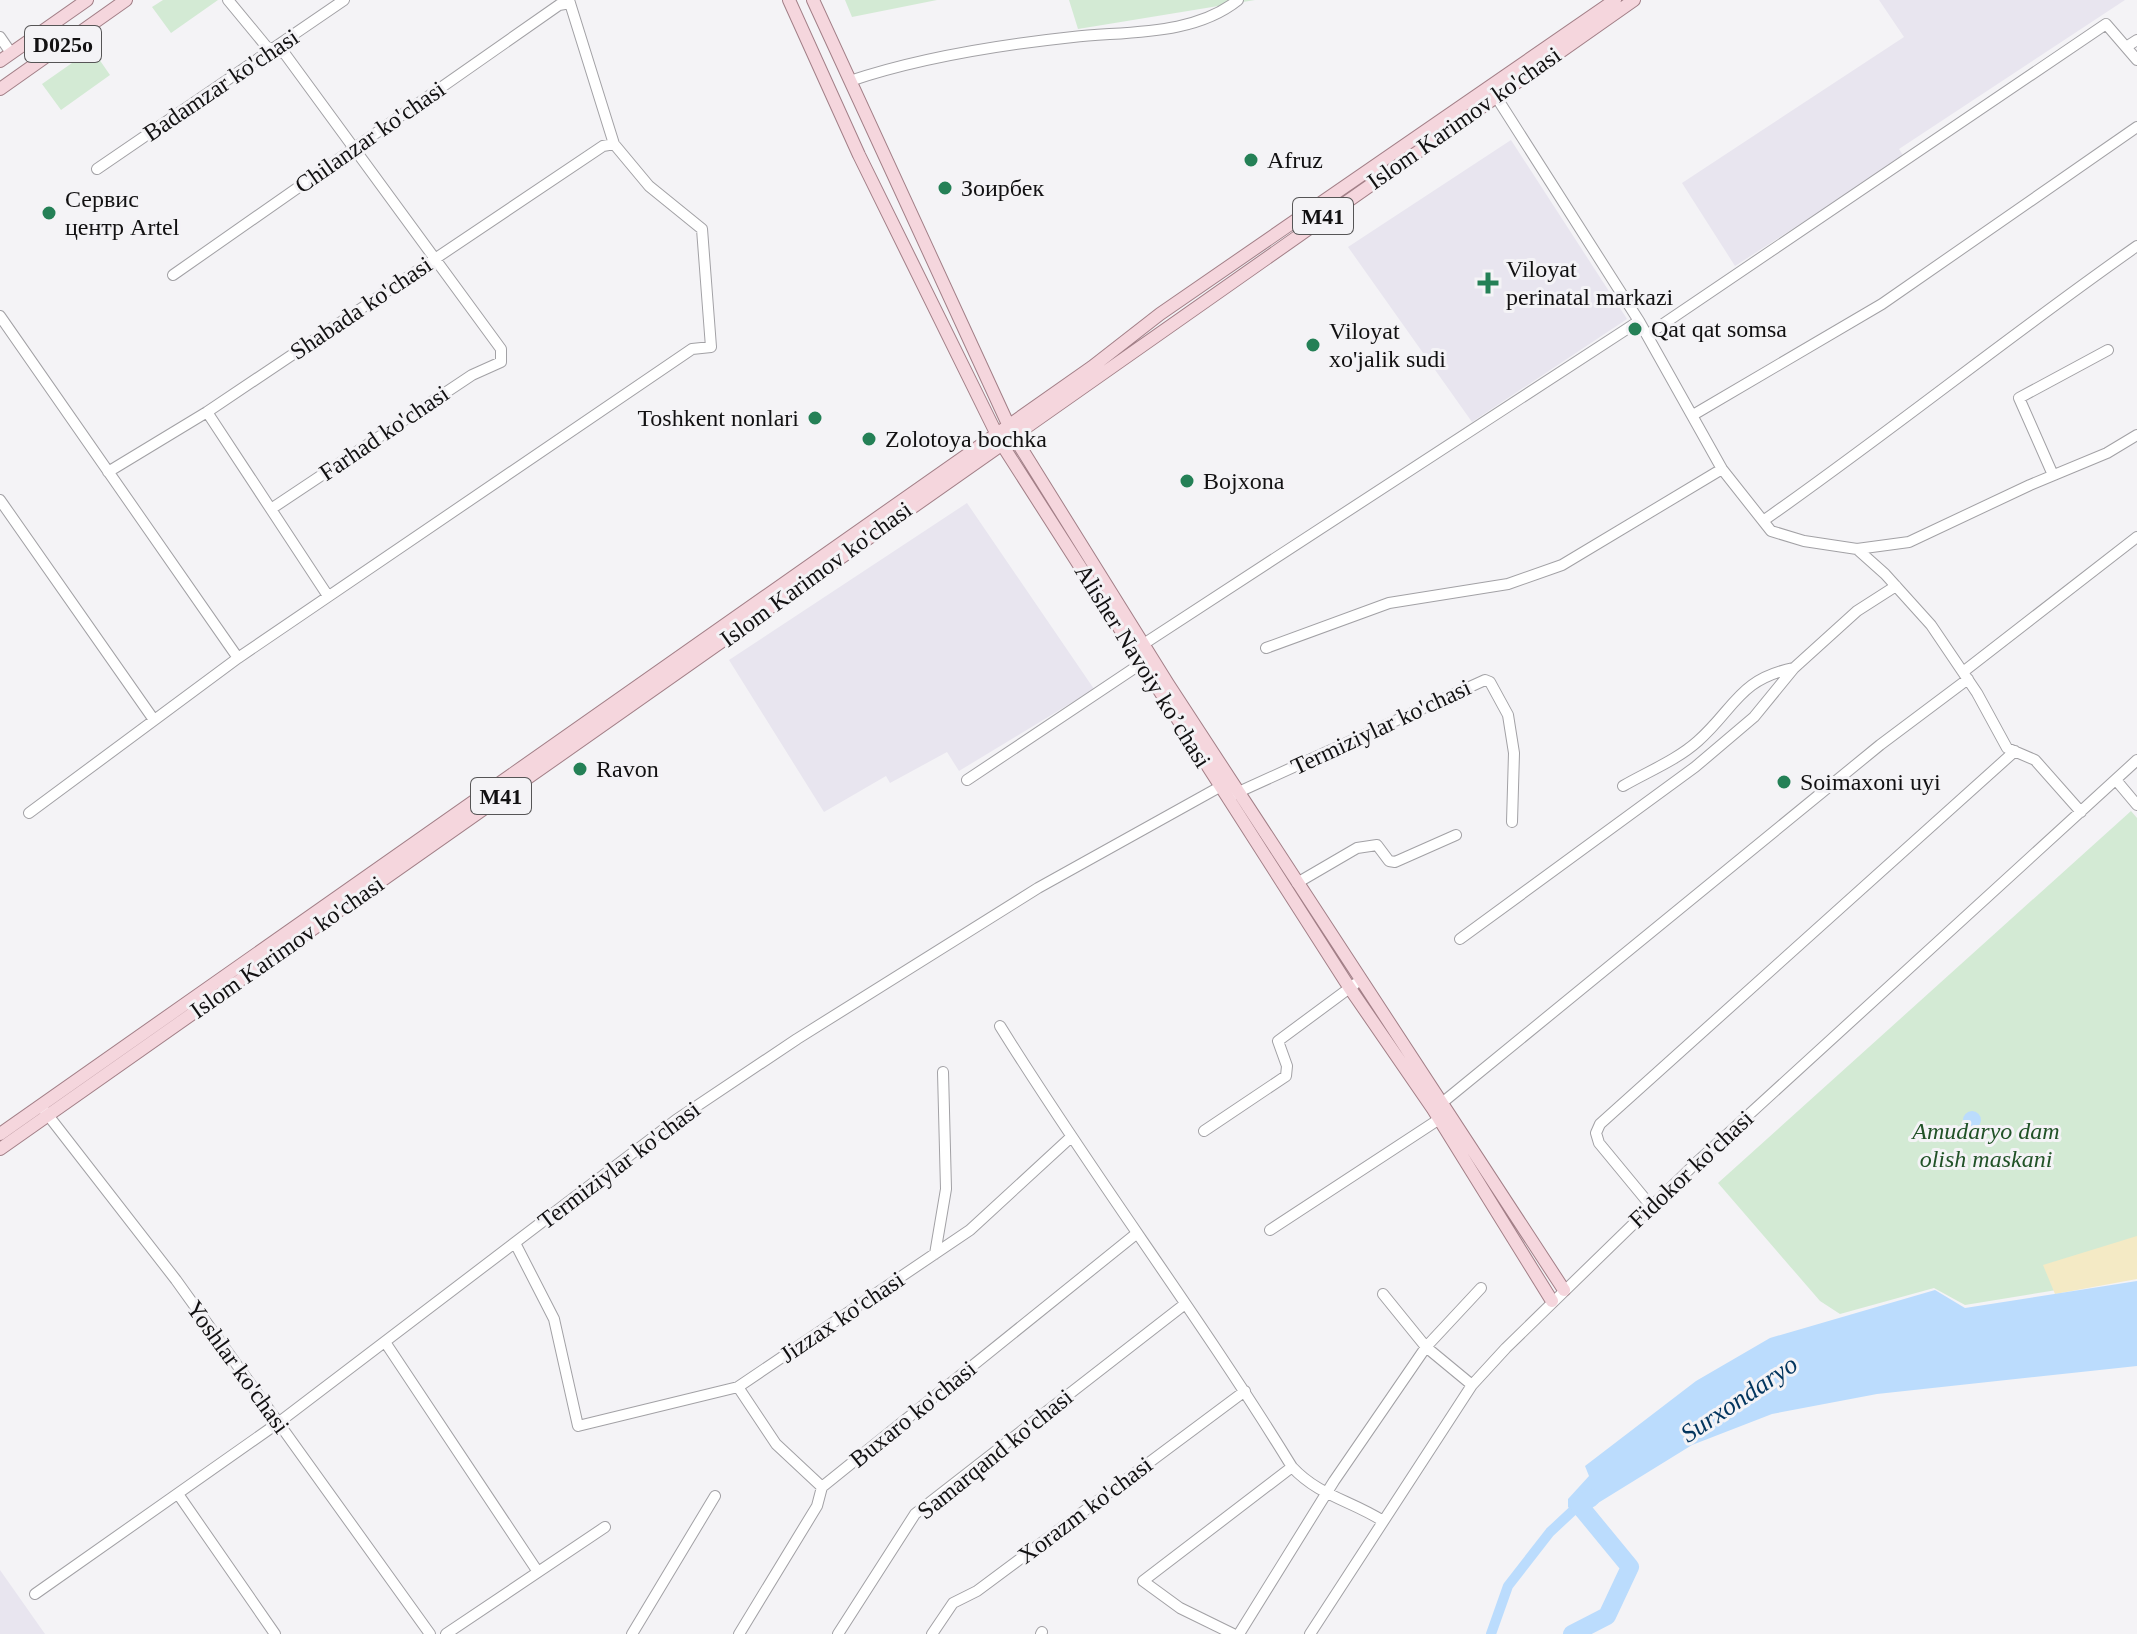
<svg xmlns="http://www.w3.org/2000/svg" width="2137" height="1634" font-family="Georgia,serif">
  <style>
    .built { fill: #e8e5ef }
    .green { fill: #d3ead4 }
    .sand { fill: #f4eac5 }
    .water { fill: #bbdcfd }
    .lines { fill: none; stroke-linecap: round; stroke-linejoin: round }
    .canal { stroke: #bbdcfd; stroke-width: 10 }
    .river { stroke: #bbdcfd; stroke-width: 18 }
    .minor-casing { stroke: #a2a1a5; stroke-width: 12 }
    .major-casing { stroke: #a27f87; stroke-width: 14 }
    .minor { stroke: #fff; stroke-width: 10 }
    .major { stroke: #f5d6dd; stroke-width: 12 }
    .poi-dot { fill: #248056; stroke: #f4f3f6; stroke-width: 3 }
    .labels { text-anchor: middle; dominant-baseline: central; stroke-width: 6; stroke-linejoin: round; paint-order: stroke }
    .shield { fill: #f4f3f6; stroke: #565556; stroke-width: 2 }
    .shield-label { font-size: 22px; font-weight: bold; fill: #121112 }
    .street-label { font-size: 24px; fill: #121112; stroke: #f4f3f6 }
    .poi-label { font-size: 24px; fill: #121112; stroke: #f4f3f6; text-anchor: start }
    .park-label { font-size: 24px; font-style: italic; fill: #215227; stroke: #f4f3f6 }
    .water-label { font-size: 26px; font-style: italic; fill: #01345d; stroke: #f4f3f6 }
  </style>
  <rect width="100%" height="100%" fill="#f4f3f6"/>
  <!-- built -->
  <path class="built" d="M 1879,0 L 2125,0 L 1899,149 L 1904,157 L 1735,266 L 1682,183 L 1904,37 Z
    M 1511,140 L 1627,319 L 1472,422 L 1348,247 Z
    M 967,503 L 1094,689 L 959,771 L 947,752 L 890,783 L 886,776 L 824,812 L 729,660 Z
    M 0,1570 L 45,1634 L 0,1634 Z"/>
  <!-- green -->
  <path class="green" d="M 163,0 L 218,0 L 171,33 L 152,7 Z
    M 845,0 L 937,0 L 852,17 Z
    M 1069,0 L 1255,0 L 1078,29 Z
    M 92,49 L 110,75 L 61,110 L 42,84 Z
    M 2131,811 L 2137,818 L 2137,1277 L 1965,1305 L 1934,1288 L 1840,1314 L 1820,1301 L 1718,1183 Z"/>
  <!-- sand -->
  <path class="sand" d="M 2137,1236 L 2137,1279 L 2055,1294 L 2043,1265 Z"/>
  <!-- water -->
  <path class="water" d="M1963 1120a9 9 0 1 1 18 0a9 9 0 1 1-18 0Z
    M 2137,1281 L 2137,1366 L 1877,1394 L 1772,1414 L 1692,1445 L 1577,1516 L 1568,1507 L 1568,1499 L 1589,1476 L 1585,1466 L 1696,1381 L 1770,1338 L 1935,1290 L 1965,1308 Z"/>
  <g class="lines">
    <!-- canal -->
    <path class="canal" d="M 1491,1634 L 1508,1586 L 1550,1532 L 1579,1505"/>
    <!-- river -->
    <path class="river" d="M 1572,1634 L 1607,1616 L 1630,1567 L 1579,1505 L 1591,1498"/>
    <defs>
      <path id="minor" d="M 228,0 L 266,46 L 285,54 L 501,349 L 501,362 L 472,375 L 271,509
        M 0,37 L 11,53
        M 2126,47 L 2137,40
        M 850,81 C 921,57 998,45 1073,37 C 1127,31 1193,36 1238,0
        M 1495,95 L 1639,321 L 1722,469 L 1771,531 L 1804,541 L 1857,549 L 1885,574 L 1931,625 L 1977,693 L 2007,748 L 2035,760 L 2081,812
        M 97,169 L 344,0
        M 173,275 L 559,5 L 570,3
        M 0,316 L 238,658
        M 1647,335 L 2106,24 L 2137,60
        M 207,412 L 328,596
        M 1693,415 L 1882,304 L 2137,127
        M 108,472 L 207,412 L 603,146 L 614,144
        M 2053,475 L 2019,398 L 2108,350
        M 0,500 L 154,720
        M 1763,521 C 1890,432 2010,335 2137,246
        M 1857,549 L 1909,542 L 2030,485 L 2107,453 L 2137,435
        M 1139,647 L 1639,321
        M 1266,648 L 1389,603 L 1508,584 L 1562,565 L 1722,469
        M 1963,672 L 2137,537
        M 967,780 L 1142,663
        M 2116,780 L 2137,805
        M 1623,786 C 1647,772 1677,760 1698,741 C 1735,708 1739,679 1794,668
        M 1232,795 L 1485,680 L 1490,682 L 1508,715 L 1514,753 L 1512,822
        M 29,813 L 238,658 L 692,349 L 711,347 L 702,229 L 649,186 L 614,144 L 569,0
        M 1297,883 L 1357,848 L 1377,845 L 1389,861 L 1395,862 L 1456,835
        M 1460,939 L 1695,767 L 1754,717 L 1794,668 L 1857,611 L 1896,586
        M 1000,1026 C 1093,1176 1200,1317 1292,1467 L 1143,1581 L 1180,1608 L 1233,1634
        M 1437,1107 L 1880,745 L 1968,679
        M 44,1110 L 176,1280 L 430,1634
        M 1204,1131 L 1286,1076 L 1287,1066 L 1278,1041 L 1355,984
        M 1651,1206 L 1599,1143 L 1596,1133 L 1600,1124 L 2015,751
        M 1270,1230 L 1444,1116
        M 515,1243 L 554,1319 L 578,1426 L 738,1387 L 970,1230 L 1070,1138
        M 935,1254 L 946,1189 L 943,1072
        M 1383,1294 L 1426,1347 L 1481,1288
        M 385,1342 L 538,1572
        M 738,1387 L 776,1444 L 822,1487
        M 1292,1467 C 1319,1496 1350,1500 1383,1521
        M 178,1494 L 275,1634
        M 35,1594 L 278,1423 L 676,1120 L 797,1039 L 1038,888 L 1225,784
        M 446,1634 L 605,1527
        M 632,1634 L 715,1496
        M 739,1634 L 817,1506 L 822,1487 L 1136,1234
        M 838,1634 L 915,1514 L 1185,1304
        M 932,1634 L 953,1603 L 977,1591 L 1245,1391
        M 1041,1634 L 1042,1632
        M 1239,1634 L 1334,1481 L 1426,1347 L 1472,1385
        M 1310,1634 L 1472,1385 L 1506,1348 L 1696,1163 L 2137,760"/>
      <path id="major" d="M 789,0 L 859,155 L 1001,443 L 1349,987 L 1433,1109 L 1552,1301
        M 813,0 L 1013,435 L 1168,684 L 1564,1290
        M 0,61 L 87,0
        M 0,89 L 126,0
        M 0,1134 L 1092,367 L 1160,314 L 1615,0
        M 0,1149 L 1634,0"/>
    </defs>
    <!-- minor casing -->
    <use href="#minor" class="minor-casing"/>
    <!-- major casing -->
    <use href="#major" class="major-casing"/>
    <!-- minor -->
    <use href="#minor" class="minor"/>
    <!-- major -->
    <use href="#major" class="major"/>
  </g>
  <!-- markers -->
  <g class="poi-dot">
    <circle cx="1251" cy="160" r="8"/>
    <circle cx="945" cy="188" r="8"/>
    <circle cx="49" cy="213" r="8"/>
    <path d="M1484 271h8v8h8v8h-8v8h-8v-8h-8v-8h8z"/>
    <circle cx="1635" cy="329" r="8"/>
    <circle cx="1313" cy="345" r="8"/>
    <circle cx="815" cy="418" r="8"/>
    <circle cx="869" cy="439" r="8"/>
    <circle cx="1187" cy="481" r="8"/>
    <circle cx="580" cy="769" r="8"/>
    <circle cx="1784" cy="782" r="8"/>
  </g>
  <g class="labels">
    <!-- shield labels -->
    <g class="shield">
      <rect x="25" y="26" width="76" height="36" rx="6"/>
      <rect x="1293" y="198" width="60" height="36" rx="6"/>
      <rect x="471" y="778" width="60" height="36" rx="6"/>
    </g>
    <g class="shield-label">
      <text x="63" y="44">D025o</text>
      <text x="1323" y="216">M41</text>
      <text x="501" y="796">M41</text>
    </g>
    <!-- street labels -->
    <g class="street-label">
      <text transform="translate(221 85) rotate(-34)">Badamzar ko'chasi</text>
      <text transform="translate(1464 118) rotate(-35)">Islom Karimov ko'chasi</text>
      <text transform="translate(370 137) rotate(-35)">Chilanzar ko'chasi</text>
      <text transform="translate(361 308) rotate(-34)">Shabada ko'chasi</text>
      <text transform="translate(384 433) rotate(-34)">Farhad ko'chasi</text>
      <text transform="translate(816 574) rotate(-36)">Islom Karimov ko'chasi</text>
      <text transform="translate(1143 666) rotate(58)">Alisher Navoiy ko’chasi</text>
      <text transform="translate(1381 727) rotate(-25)">Termiziylar ko'chasi</text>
      <text transform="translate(287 947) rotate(-35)">Islom Karimov ko'chasi</text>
      <text transform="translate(619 1165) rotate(-37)">Termiziylar ko'chasi</text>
      <text transform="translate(1691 1169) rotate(-43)">Fidokor ko'chasi</text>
      <text transform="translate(842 1317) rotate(-34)">Jizzax ko'chasi</text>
      <text transform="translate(238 1367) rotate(54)">Yoshlar ko'chasi</text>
      <text transform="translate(913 1414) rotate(-39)">Buxaro ko'chasi</text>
      <text transform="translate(995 1454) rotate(-39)">Samarqand ko'chasi</text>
      <text transform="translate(1085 1510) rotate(-37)">Xorazm ko'chasi</text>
    </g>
    <!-- poi labels -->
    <g class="poi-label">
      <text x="1267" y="160">Afruz</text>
      <text x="961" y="188">Зоирбек</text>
      <text x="65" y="199">Сервис<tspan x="65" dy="28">центр Artel</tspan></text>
      <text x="1506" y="269">Viloyat<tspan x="1506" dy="28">perinatal markazi</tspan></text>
      <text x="1651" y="329">Qat qat somsa</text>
      <text x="1329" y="331">Viloyat<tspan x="1329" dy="28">xo'jalik sudi</tspan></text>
      <text x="799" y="418" text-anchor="end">Toshkent nonlari</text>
      <text x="885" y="439">Zolotoya bochka</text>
      <text x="1203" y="481">Bojxona</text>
      <text x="596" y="769">Ravon</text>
      <text x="1800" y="782">Soimaxoni uyi</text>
    </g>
    <!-- park labels -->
    <g class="park-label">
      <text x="1986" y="1131">Amudaryo dam<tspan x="1986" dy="28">olish maskani</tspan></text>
    </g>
    <!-- water labels -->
    <g class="water-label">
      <text transform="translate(1739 1399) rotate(-34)">Surxondaryo</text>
    </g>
  </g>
</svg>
